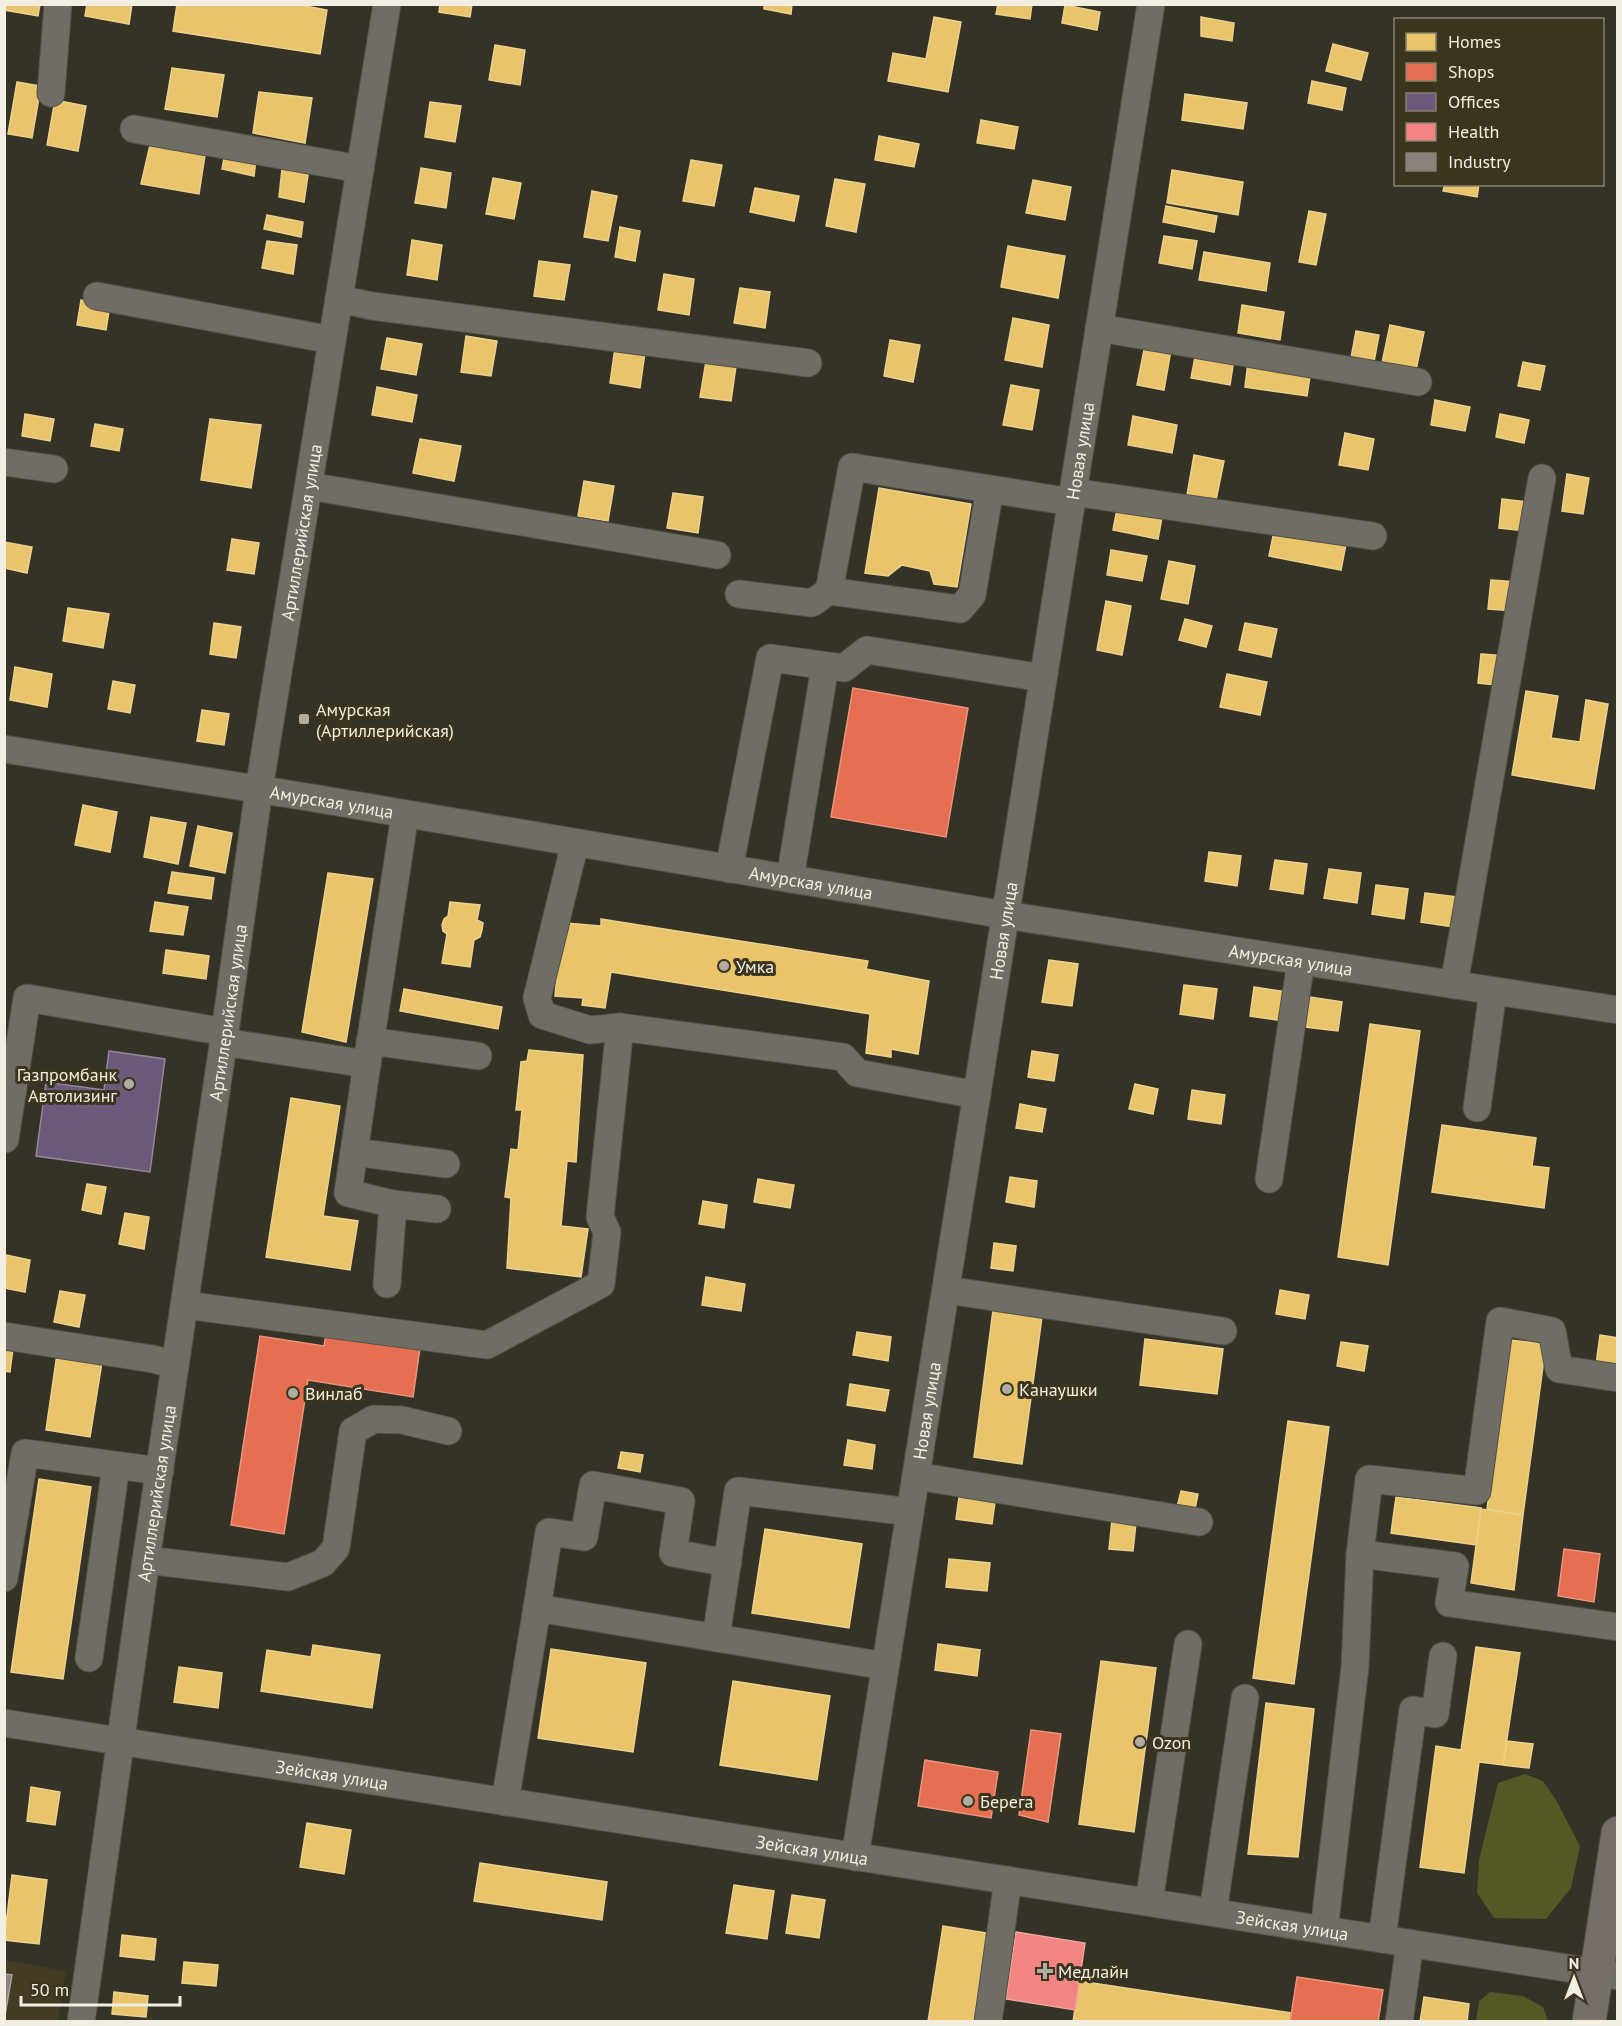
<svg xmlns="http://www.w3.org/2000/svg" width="1622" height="2026" font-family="'PT Sans',sans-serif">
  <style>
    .built { fill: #433c22 }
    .green { fill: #545825 }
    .homes { fill: #e9c46a; stroke: #ecd18e; stroke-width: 1.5 }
    .shops { fill: #e76f51; stroke: #ea957c; stroke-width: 1.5 }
    .offices { fill: #6d597a; stroke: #958699; stroke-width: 1.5 }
    .health { fill: #f28482; stroke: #f2a49f; stroke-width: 1.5 }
    .industry { fill: #8a817c; stroke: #a9a29b; stroke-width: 1.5 }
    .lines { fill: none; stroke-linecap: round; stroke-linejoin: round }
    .minor-casing { stroke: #535046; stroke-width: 29 }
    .major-casing { stroke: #535046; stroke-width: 35 }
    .minor { stroke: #706d64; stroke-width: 27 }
    .major { stroke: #766f69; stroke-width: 33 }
    .poi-dot { fill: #b0ada0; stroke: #3b3520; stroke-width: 2 }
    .labels { text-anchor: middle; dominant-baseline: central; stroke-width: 6; stroke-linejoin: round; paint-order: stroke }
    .street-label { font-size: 18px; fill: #f2efe2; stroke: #3b3520 }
    .poi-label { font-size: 18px; fill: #f2efe2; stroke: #3b3520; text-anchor: start }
  </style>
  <rect width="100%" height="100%" fill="#353226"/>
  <!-- built -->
  <path class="built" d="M 4,1960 L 66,1971 L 58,2021 L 5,2021 Z"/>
  <!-- green -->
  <path class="green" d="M 1525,1774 L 1543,1781 L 1556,1800 L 1580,1846 L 1571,1888 L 1546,1919 L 1494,1918 L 1477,1893 L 1479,1860 L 1498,1783 Z
    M 1490,1992 L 1523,1996 L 1543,2007 L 1548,2021 L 1476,2021 L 1479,2001 Z"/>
  <!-- homes -->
  <path class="homes" d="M 4,4 L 40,4 L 38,16 L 4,10 Z
    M 87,4 L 132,4 L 129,24 L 85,16 Z
    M 177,4 L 295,4 L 327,10 L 320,54 L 173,31 Z
    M 440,4 L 472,4 L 470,17 L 439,12 Z
    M 764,4 L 792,4 L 791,14 L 764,9 Z
    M 998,4 L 1032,4 L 1030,19 L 996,14 Z
    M 1065,5 L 1100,12 L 1097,30 L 1062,23 Z
    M 934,17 L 961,22 L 948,92 L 888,81 L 893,53 L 926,59 Z
    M 1201,17 L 1234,23 L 1232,41 L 1201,36 Z
    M 1333,44 L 1368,53 L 1361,80 L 1326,71 Z
    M 495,45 L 525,50 L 520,85 L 489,80 Z
    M 172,68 L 224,75 L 217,117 L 165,109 Z
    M 1312,81 L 1346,88 L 1342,110 L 1308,103 Z
    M 17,82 L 41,86 L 32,138 L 8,134 Z
    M 259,92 L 312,98 L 305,143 L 253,133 Z
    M 1185,94 L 1247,103 L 1243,129 L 1182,120 Z
    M 55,100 L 86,106 L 78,151 L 47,145 Z
    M 430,102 L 461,106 L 455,142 L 425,137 Z
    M 981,120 L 1018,127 L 1014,149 L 977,143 Z
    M 879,136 L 919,144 L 914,167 L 875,160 Z
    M 150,145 L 205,155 L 199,194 L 141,184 Z
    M 225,153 L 256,159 L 254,176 L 222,169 Z
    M 691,160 L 722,165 L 714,206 L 683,201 Z
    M 421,168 L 451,173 L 446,208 L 415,203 Z
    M 282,169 L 308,175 L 304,202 L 279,197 Z
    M 1172,170 L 1243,182 L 1238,215 L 1167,203 Z
    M 493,178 L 521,183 L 514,219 L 486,214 Z
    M 835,179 L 865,184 L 856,232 L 826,226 Z
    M 1033,180 L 1071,187 L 1065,220 L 1026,213 Z
    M 1445,184 L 1479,184 L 1477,197 L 1443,191 Z
    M 755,188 L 799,196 L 794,221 L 750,212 Z
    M 592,191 L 617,196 L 608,241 L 584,237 Z
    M 1166,206 L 1217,216 L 1214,232 L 1163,222 Z
    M 1309,211 L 1326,214 L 1316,265 L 1299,262 Z
    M 267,215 L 303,222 L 301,237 L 264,229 Z
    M 620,227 L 640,231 L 635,261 L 615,257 Z
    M 1164,236 L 1197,241 L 1192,269 L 1159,263 Z
    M 412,240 L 442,245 L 437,280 L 407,275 Z
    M 267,241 L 297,245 L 293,274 L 262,268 Z
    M 1008,246 L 1065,256 L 1058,298 L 1001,287 Z
    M 1204,252 L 1270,263 L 1266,291 L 1199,280 Z
    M 539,261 L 570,265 L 564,300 L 534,296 Z
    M 664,274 L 694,279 L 689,315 L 658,310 Z
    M 740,288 L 770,292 L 765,328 L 734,323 Z
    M 81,300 L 110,305 L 106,330 L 77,325 Z
    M 1242,305 L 1284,312 L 1280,340 L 1238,333 Z
    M 1013,318 L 1049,325 L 1042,367 L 1005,360 Z
    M 1390,325 L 1424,332 L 1416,370 L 1382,363 Z
    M 1356,331 L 1379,335 L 1374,362 L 1351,358 Z
    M 466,336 L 497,341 L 491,376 L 461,372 Z
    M 387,338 L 422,344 L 416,375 L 381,369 Z
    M 890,340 L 920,345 L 913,382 L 884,376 Z
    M 1145,345 L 1171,350 L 1164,390 L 1137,385 Z
    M 615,348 L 645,352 L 640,388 L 610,383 Z
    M 1196,352 L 1234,359 L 1230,385 L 1191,378 Z
    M 706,361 L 736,366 L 731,401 L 700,397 Z
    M 1248,362 L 1311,370 L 1307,396 L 1245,387 Z
    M 1523,362 L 1545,366 L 1540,390 L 1518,386 Z
    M 1011,385 L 1039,390 L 1032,430 L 1003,425 Z
    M 377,387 L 417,395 L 412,422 L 372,415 Z
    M 1435,400 L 1470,407 L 1465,431 L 1431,425 Z
    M 25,414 L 54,419 L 50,441 L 22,436 Z
    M 1500,414 L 1529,420 L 1524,443 L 1496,437 Z
    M 1133,416 L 1177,425 L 1172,453 L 1128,445 Z
    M 210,419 L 261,425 L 251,488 L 201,480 Z
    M 95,424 L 123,429 L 119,451 L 91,446 Z
    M 1345,433 L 1374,439 L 1368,470 L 1339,465 Z
    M 420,439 L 461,446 L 454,481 L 413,473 Z
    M 1194,455 L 1224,461 L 1216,500 L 1187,495 Z
    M 1567,474 L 1589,478 L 1583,514 L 1562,511 Z
    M 584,481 L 614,486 L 608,521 L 578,516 Z
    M 879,488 L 971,504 L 957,587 L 934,584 L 930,571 L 902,565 L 888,576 L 865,573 Z
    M 673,493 L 703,497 L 698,533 L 667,528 Z
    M 1502,499 L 1529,502 L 1526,531 L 1499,528 Z
    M 1118,504 L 1163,512 L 1158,539 L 1113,530 Z
    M 1274,531 L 1346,544 L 1341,570 L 1269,556 Z
    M 232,539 L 259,543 L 254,574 L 227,570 Z
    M 4,542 L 32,547 L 27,573 L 4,568 Z
    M 1111,550 L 1147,556 L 1142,581 L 1107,575 Z
    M 1169,561 L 1195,566 L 1188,604 L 1161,599 Z
    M 1491,580 L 1518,582 L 1515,611 L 1488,609 Z
    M 1106,601 L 1131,606 L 1122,655 L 1097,650 Z
    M 68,608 L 109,614 L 103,648 L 63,641 Z
    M 1185,619 L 1212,626 L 1206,647 L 1179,640 Z
    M 214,623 L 241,627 L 236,658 L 210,654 Z
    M 1245,623 L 1277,629 L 1271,657 L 1239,650 Z
    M 1481,654 L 1508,656 L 1505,686 L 1478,683 Z
    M 15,667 L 52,674 L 47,707 L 10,700 Z
    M 1227,674 L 1267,682 L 1260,715 L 1220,707 Z
    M 113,681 L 135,685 L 130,713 L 108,709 Z
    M 1526,691 L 1558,696 L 1551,738 L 1580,742 L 1586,700 L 1608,704 L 1594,789 L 1512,775 Z
    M 202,710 L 229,714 L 224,745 L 197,741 Z
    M 83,805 L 117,812 L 110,852 L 75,845 Z
    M 151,817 L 186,823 L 178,864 L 144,857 Z
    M 198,826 L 232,833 L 225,873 L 190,866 Z
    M 1209,852 L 1241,856 L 1237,886 L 1205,881 Z
    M 1275,860 L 1307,864 L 1303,894 L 1270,889 Z
    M 1329,869 L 1361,873 L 1357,903 L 1324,898 Z
    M 172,872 L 214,878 L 211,899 L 168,893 Z
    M 328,873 L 373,879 L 346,1042 L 302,1032 Z
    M 1376,885 L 1408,889 L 1404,919 L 1372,914 Z
    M 1425,893 L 1457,897 L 1453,927 L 1421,922 Z
    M 155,902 L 188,907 L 183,935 L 150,931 Z
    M 450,902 L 480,905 L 477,920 L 483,923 L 482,930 L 480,937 L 474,940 L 470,967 L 442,963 L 447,934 L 443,931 L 442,925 L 444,919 L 448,916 Z
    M 601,919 L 868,961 L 866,969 L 929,981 L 918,1054 L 891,1049 L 891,1057 L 866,1053 L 870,1014 L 611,972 L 605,1008 L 582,1005 L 583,998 L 555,996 L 560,944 L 566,923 L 601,926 Z
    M 166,950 L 209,956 L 206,979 L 163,973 Z
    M 1049,960 L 1078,964 L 1072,1006 L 1042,1002 Z
    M 1184,985 L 1217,989 L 1213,1019 L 1180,1014 Z
    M 1254,987 L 1287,992 L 1283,1021 L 1250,1016 Z
    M 404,989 L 502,1007 L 498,1029 L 400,1011 Z
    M 1310,997 L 1342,1002 L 1338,1031 L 1305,1027 Z
    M 1370,1024 L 1420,1031 L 1388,1265 L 1338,1257 Z
    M 529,1050 L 583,1055 L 576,1162 L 567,1161 L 561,1226 L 588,1229 L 581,1277 L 507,1268 L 511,1198 L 505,1197 L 511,1149 L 518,1150 L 522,1110 L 516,1110 L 521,1062 L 527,1061 Z
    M 1032,1051 L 1058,1055 L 1054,1081 L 1028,1077 Z
    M 1135,1084 L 1158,1089 L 1153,1114 L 1129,1109 Z
    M 1192,1090 L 1225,1095 L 1221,1124 L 1188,1119 Z
    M 291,1098 L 340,1106 L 323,1216 L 358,1221 L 350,1270 L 266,1257 Z
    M 1020,1104 L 1046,1109 L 1042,1132 L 1016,1128 Z
    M 1442,1125 L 1536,1138 L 1532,1166 L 1549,1168 L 1544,1208 L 1432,1192 Z
    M 1010,1177 L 1037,1181 L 1034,1207 L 1006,1202 Z
    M 758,1179 L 794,1185 L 790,1208 L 754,1202 Z
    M 87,1184 L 106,1187 L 101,1214 L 82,1210 Z
    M 703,1201 L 727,1205 L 724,1228 L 699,1224 Z
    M 125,1213 L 149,1217 L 144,1249 L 119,1244 Z
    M 994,1243 L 1016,1246 L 1013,1271 L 991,1268 Z
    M 6,1255 L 30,1260 L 25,1292 L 4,1288 Z
    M 706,1277 L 745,1284 L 741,1311 L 702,1305 Z
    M 1280,1290 L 1309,1295 L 1305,1319 L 1276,1314 Z
    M 60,1291 L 85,1295 L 79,1327 L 54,1322 Z
    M 993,1310 L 1042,1317 L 1022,1464 L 974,1457 Z
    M 857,1332 L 891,1337 L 888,1361 L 853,1355 Z
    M 1600,1335 L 1618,1338 L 1618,1375 L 1595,1372 Z
    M 1145,1339 L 1223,1349 L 1217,1394 L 1140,1385 Z
    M 1509,1340 L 1546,1344 L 1523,1515 L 1487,1509 Z
    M 1341,1342 L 1368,1346 L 1364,1371 L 1337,1366 Z
    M 4,1347 L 13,1348 L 10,1372 L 4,1371 Z
    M 57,1354 L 102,1362 L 90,1437 L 46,1430 Z
    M 850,1384 L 889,1390 L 885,1411 L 847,1405 Z
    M 1288,1421 L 1329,1427 L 1294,1684 L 1253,1678 Z
    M 848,1440 L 875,1445 L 872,1469 L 844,1465 Z
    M 621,1452 L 643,1455 L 640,1472 L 618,1468 Z
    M 39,1479 L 91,1487 L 63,1679 L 11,1672 Z
    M 1181,1491 L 1198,1494 L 1193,1519 L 1175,1515 Z
    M 959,1497 L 995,1502 L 992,1524 L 956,1519 Z
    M 1396,1497 L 1481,1508 L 1476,1545 L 1391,1533 Z
    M 1481,1509 L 1523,1515 L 1514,1590 L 1471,1583 Z
    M 1112,1520 L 1136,1523 L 1133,1551 L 1109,1549 Z
    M 765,1529 L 862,1544 L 849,1628 L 752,1613 Z
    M 949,1559 L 990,1563 L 987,1591 L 946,1587 Z
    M 938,1644 L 980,1650 L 977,1676 L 935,1670 Z
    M 313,1645 L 380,1655 L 372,1708 L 261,1691 L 267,1650 L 311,1657 Z
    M 1476,1647 L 1520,1653 L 1503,1765 L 1479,1762 L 1464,1873 L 1420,1867 L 1436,1746 L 1461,1750 Z
    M 551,1649 L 646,1663 L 633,1752 L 538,1738 Z
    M 1101,1661 L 1156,1668 L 1134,1832 L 1079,1824 Z
    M 179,1667 L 222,1673 L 218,1708 L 174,1702 Z
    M 733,1681 L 830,1696 L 817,1780 L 720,1765 Z
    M 1266,1703 L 1314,1709 L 1298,1857 L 1248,1854 Z
    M 1507,1741 L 1533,1744 L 1529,1768 L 1503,1765 Z
    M 31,1787 L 60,1792 L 55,1825 L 27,1821 Z
    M 307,1823 L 351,1830 L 344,1874 L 300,1867 Z
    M 480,1863 L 607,1882 L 602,1920 L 474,1901 Z
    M 12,1875 L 47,1880 L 39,1944 L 4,1940 Z
    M 734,1885 L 774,1891 L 767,1939 L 726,1933 Z
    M 792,1895 L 825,1900 L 819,1938 L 786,1933 Z
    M 943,1926 L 987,1933 L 973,2022 L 928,2022 Z
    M 122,1935 L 156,1939 L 154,1960 L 120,1956 Z
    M 184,1962 L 218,1965 L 216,1986 L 182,1983 Z
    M 1079,1981 L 1291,2013 L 1290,2022 L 1073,2022 Z
    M 114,1992 L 148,1996 L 146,2017 L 112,2014 Z
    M 1424,1997 L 1469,2004 L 1467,2022 L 1420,2022 Z"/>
  <!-- shops -->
  <path class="shops" d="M 853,688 L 968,708 L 946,837 L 831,817 Z
    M 326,1334 L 420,1348 L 413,1397 L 308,1380 L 284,1534 L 231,1525 L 260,1336 L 324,1346 Z
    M 1564,1549 L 1600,1554 L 1594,1602 L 1558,1596 Z
    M 1031,1730 L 1061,1734 L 1048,1822 L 1019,1815 Z
    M 925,1760 L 998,1772 L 991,1818 L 918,1806 Z
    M 1297,1977 L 1383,1990 L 1378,2022 L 1290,2022 Z"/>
  <!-- offices -->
  <path class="offices" d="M 109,1051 L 165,1059 L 150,1172 L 36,1156 L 46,1082 L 104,1090 Z"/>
  <!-- health -->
  <path class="health" d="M 1016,1932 L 1085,1943 L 1075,2010 L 1006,1999 Z"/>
  <!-- industry -->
  <path class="industry" d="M 4,1974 L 12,1975 L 4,2021 Z"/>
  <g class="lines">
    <defs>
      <g id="minor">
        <path d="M 51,93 L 58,4"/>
        <path d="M 134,129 L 360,169"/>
        <path d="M 97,296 L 332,340"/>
        <path d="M 339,299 L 372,306 L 808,363"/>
        <path d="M 1099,328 L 1418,382"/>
        <path d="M 4,462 L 54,469"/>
        <path d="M 309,486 L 717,555"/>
        <path d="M 990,489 L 972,595 L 960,609 L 829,591 L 852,467 L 1071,502"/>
        <path d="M 1073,492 L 1373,536"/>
        <path d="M 739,594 L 812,603 L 829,591"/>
        <path id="s1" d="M 4,749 L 307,797 L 1005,915 L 1618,1010"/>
        <path d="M 575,843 L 537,998 L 542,1015 L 590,1030 L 620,1027 L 843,1057 L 857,1073 L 977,1095"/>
        <path d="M 729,869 L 770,658 L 844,668 L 867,650 L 1043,678"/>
        <path d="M 790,879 L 825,666"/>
        <path d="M 1454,985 L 1542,478"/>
        <path d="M 370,1041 L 478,1056"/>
        <path d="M 223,1042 L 367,1064 L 405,814"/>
        <path d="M 367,1064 L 348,1193 L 393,1204 L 387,1284"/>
        <path d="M 1477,1108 L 1493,991"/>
        <path d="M 5,1139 L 27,998 L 225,1032"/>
        <path d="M 354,1152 L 446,1164"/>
        <path d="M 1269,1179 L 1301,961"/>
        <path d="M 393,1204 L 437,1209"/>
        <path d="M 946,1290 L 1223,1331"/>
        <path d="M 185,1305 L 487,1345 L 601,1284 L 607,1232 L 600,1217 L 620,1027"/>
        <path d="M 4,1336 L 153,1359 L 175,1365"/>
        <path d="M 916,1476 L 1199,1522"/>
        <path d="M 1360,1554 L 1455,1566 L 1449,1603 L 1618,1627"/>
        <path d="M 146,1560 L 288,1577 L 323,1563 L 336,1548 L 353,1431 L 374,1419 L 402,1420 L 448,1431"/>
        <path d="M 4,1578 L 25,1453 L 160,1471"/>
        <path d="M 537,1608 L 549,1532 L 584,1537 L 593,1485 L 681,1501 L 673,1553 L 728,1563"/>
        <path d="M 716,1638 L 738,1491 L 910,1512"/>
        <path d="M 89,1658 L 116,1466"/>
        <path id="s2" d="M 4,1723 L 1618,1976"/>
        <path d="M 505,1802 L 537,1608 L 885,1666"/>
        <path id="s3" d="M 855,1857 L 1151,4"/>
        <path d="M 1149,1902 L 1188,1644"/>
        <path d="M 1213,1912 L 1245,1698"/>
        <path d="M 1324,1930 L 1355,1667 L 1360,1554 L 1369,1479 L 1477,1491 L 1500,1321 L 1552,1331 L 1559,1369 L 1618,1378"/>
        <path d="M 1382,1939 L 1413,1710 L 1435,1714 L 1443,1656"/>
        <path id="s4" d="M 81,2022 L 146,1560 L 225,1032 L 259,789 L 387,4"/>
        <path d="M 988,2022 L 1008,1880"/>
        <path d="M 1399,2022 L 1410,1943"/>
      </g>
      <path id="major" d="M 1589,2022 L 1618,1833"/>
    </defs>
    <!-- minor casing -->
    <use href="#minor" class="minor-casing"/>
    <!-- major casing -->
    <use href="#major" class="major-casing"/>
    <!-- minor -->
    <use href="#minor" class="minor"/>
    <!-- major -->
    <use href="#major" class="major"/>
  </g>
  <!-- markers -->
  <g class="poi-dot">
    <rect x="298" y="713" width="12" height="12" rx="3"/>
    <circle cx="724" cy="966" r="6"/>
    <circle cx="129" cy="1084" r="6"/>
    <circle cx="1007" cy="1389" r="6"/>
    <circle cx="293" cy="1393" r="6"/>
    <circle cx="1140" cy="1742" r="6"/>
    <circle cx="968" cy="1801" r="6"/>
    <path d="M1042 1962h6v6h6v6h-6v6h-6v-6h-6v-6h6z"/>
  </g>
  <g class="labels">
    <!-- street labels -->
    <g class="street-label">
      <text stroke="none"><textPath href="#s3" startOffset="1424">Новая улица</textPath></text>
      <text stroke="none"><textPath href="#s4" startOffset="1506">Артиллерийская улица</textPath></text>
      <text stroke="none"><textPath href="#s1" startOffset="332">Амурская улица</textPath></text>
      <text stroke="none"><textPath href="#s1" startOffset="818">Амурская улица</textPath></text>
      <text stroke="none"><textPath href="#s3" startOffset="938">Новая улица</textPath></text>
      <text stroke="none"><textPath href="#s1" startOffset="1304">Амурская улица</textPath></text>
      <text stroke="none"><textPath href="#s4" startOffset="1020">Артиллерийская улица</textPath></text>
      <text stroke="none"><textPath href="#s3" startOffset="452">Новая улица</textPath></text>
      <text stroke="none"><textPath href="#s4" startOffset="534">Артиллерийская улица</textPath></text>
      <text stroke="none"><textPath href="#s2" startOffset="332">Зейская улица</textPath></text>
      <text stroke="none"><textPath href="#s2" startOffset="818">Зейская улица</textPath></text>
      <text stroke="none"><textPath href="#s2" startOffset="1304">Зейская улица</textPath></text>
    </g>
    <!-- poi labels -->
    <g class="poi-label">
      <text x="316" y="709">Амурская<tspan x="316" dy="21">(Артиллерийская)</tspan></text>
      <text x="736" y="966">Умка</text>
      <text x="117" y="1074" text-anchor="end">Газпромбанк<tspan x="117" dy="21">Автолизинг</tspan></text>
      <text x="1019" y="1389">Канаушки</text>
      <text x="305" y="1393">Винлаб</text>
      <text x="1152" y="1742">Ozon</text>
      <text x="980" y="1801">Берега</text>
      <text x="1058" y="1971">Медлайн</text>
    </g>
  </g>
  <!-- border -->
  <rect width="1622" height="2026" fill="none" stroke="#f2efe2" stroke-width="12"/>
  <!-- legend -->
  <rect x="1394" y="18" width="210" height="168" fill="#3b3520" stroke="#847f6e" stroke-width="1.5"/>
  <rect x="1406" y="33" width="30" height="18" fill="#e9c46a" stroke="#847f6e" stroke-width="1.5"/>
  <text x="1448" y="48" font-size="18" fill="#f2efe2">Homes</text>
  <rect x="1406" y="63" width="30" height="18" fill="#e76f51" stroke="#847f6e" stroke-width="1.5"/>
  <text x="1448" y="78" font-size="18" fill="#f2efe2">Shops</text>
  <rect x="1406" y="93" width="30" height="18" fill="#6d597a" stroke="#847f6e" stroke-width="1.5"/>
  <text x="1448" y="108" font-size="18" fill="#f2efe2">Offices</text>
  <rect x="1406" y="123" width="30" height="18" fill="#f28482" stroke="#847f6e" stroke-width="1.5"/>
  <text x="1448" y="138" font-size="18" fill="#f2efe2">Health</text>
  <rect x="1406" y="153" width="30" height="18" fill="#8a817c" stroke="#847f6e" stroke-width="1.5"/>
  <text x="1448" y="168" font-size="18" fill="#f2efe2">Industry</text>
  <!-- north arrow -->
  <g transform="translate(1574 1978)" stroke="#3b3520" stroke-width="4.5" paint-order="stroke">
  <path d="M0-4.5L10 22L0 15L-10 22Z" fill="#f2efe2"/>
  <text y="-9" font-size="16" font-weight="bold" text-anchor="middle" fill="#f2efe2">N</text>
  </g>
  <!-- scale -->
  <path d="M21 1996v9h159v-9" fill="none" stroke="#f2efe2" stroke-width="3"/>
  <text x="30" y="1996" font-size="18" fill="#f2efe2" stroke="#3b3520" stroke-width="4.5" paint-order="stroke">50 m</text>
</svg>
